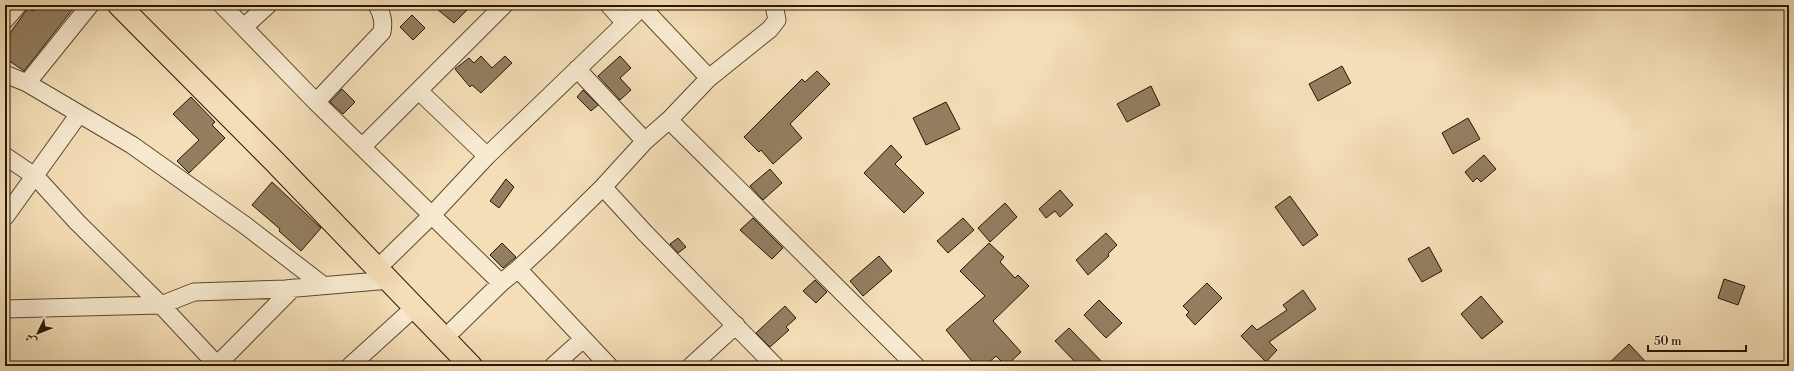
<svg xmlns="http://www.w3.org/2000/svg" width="1794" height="371" font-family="'Libre Bodoni',Amiri,serif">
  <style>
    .building { fill: #937e60; stroke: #2a1602 }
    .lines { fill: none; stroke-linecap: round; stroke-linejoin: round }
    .minor-casing { stroke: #5c482f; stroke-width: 19 }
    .major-casing { stroke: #2a1602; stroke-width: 24 }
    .minor { stroke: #f8ead0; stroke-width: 17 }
    .major { stroke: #f4deb7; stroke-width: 22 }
  </style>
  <rect width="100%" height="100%" fill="#f4deb7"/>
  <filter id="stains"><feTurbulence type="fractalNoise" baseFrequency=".005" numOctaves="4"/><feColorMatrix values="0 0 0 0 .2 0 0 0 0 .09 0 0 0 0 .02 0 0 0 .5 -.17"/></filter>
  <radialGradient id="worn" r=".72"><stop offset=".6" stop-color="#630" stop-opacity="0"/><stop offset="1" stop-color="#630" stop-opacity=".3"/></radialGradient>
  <!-- building -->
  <path class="building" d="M 37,5 L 76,5 L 24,71 L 5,58 L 5,40 L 28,8 L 33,11 Z
    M 432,5 L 472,5 L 454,23 Z
    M 412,15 L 425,28 L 413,40 L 400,27 Z
    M 481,56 L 492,68 L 505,56 L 512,63 L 481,93 L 472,85 L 470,87 L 455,69 L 469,58 L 474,63 Z
    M 620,56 L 631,68 L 620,78 L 631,90 L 620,100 L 598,76 Z
    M 1342,66 L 1351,83 L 1318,101 L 1309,84 Z
    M 817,71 L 830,84 L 790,124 L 802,138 L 773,164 L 761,150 L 759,152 L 744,137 L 802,79 L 805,82 Z
    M 1151,86 L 1160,105 L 1127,122 L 1117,104 Z
    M 342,89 L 355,102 L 343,114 L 330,102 Z
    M 583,90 L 598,105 L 591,111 L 577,97 Z
    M 191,97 L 215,122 L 212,125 L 225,138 L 189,173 L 177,161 L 199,140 L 173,114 Z
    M 946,102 L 960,129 L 926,145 L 913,118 Z
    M 1468,118 L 1480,139 L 1453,154 L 1442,133 Z
    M 891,145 L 902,157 L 895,164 L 924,193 L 904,213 L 864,173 Z
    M 1484,155 L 1496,169 L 1481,182 L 1477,178 L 1473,182 L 1465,172 Z
    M 770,169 L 782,183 L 763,200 L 750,186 Z
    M 506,179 L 514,187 L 499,208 L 490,201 Z
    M 272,182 L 321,228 L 301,251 L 279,231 L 280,229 L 252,205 Z
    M 1060,190 L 1073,205 L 1060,217 L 1055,211 L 1046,218 L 1039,209 Z
    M 1290,196 L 1318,235 L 1303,246 L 1275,207 Z
    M 1005,203 L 1017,217 L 990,242 L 978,228 Z
    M 753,218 L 783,248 L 772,259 L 740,230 Z
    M 963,218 L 974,230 L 948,253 L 937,241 Z
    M 1106,233 L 1117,245 L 1108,254 L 1109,256 L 1088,275 L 1076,260 Z
    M 678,238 L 686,247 L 678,253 L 670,244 Z
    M 502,243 L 516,257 L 503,268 L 490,255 Z
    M 989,243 L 1004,257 L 1000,262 L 1015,278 L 1018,275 L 1029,286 L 993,321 L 1021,352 L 1006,366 L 996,356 L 985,366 L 976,366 L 946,330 L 985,296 L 960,271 Z
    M 1429,247 L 1442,271 L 1422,282 L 1408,259 Z
    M 879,256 L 892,271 L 863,296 L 850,281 Z
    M 1724,279 L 1745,286 L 1738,305 L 1718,298 Z
    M 815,280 L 827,292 L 816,303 L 803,291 Z
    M 1207,283 L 1222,298 L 1195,325 L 1186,315 L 1189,312 L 1183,306 Z
    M 1303,290 L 1316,309 L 1269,342 L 1277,350 L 1266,362 L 1241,336 L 1252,325 L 1257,330 L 1287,310 L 1283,305 Z
    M 1481,296 L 1503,322 L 1482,339 L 1461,314 Z
    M 1099,300 L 1122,323 L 1106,338 L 1084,315 Z
    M 785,306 L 796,318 L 786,327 L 789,330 L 770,347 L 756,333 Z
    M 1069,328 L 1073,332 L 1106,366 L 1079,366 L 1055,341 Z
    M 1629,344 L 1645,361 L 1639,366 L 1606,366 Z"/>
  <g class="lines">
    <defs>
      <path id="minor" d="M 222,5 L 316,102 L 501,283
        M 609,5 L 625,23
        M 640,5 L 709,78
        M 5,20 L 18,5
        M 244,27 L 268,5
        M 577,69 L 645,141
        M 5,74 L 27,83 L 132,145 L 246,226 L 324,286
        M 27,83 L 90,5
        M 419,91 L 487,156
        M 316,102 L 382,32 C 384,21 382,14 377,5
        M 669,120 L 916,366
        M 362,147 L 504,5
        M 5,156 L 36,177 L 77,222 L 161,305 L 194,292 L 285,289 L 390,280
        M 603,187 L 645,233 L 775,366
        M 5,217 L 79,114
        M 386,260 L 431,216 L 487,156 L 642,7
        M 518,269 L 609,366
        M 5,309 L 161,305 L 218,366
        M 453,330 L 501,283 L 518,269 L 547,242 L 603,187 L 645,141 L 669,120 L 709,78 L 770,29 L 777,20 L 774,5
        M 217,365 L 293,288
        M 350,366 L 415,307
        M 553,366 L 583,339
        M 691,366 L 736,325"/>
      <path id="major" d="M 119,5 L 275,162 L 471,366"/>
    </defs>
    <!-- minor casing -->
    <use href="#minor" class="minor-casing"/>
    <!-- major casing -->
    <use href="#major" class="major-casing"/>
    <!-- minor -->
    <use href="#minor" class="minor"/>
    <!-- major -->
    <use href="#major" class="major"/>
  </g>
  <!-- margin -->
  <rect width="1794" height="371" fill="none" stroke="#f4deb7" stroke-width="20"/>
  <rect x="6" y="6" width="1782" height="359" fill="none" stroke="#2a1602" stroke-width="2"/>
  <rect x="10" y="10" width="1774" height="351" fill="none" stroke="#2a1602"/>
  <!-- north arrow -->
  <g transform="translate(38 333) rotate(227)" stroke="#f8ead0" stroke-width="3" paint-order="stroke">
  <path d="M0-3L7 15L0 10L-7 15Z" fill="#2a1602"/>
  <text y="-6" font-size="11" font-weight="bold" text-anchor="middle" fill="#2a1602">ش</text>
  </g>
  <!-- scale -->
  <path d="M1648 345v6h98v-6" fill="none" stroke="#2a1602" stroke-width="2"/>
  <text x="1654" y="345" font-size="12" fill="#2a1602" stroke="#f8ead0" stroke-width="3" paint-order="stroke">50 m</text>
  <rect width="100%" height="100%" filter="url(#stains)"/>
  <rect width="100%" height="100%" fill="url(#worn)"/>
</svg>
